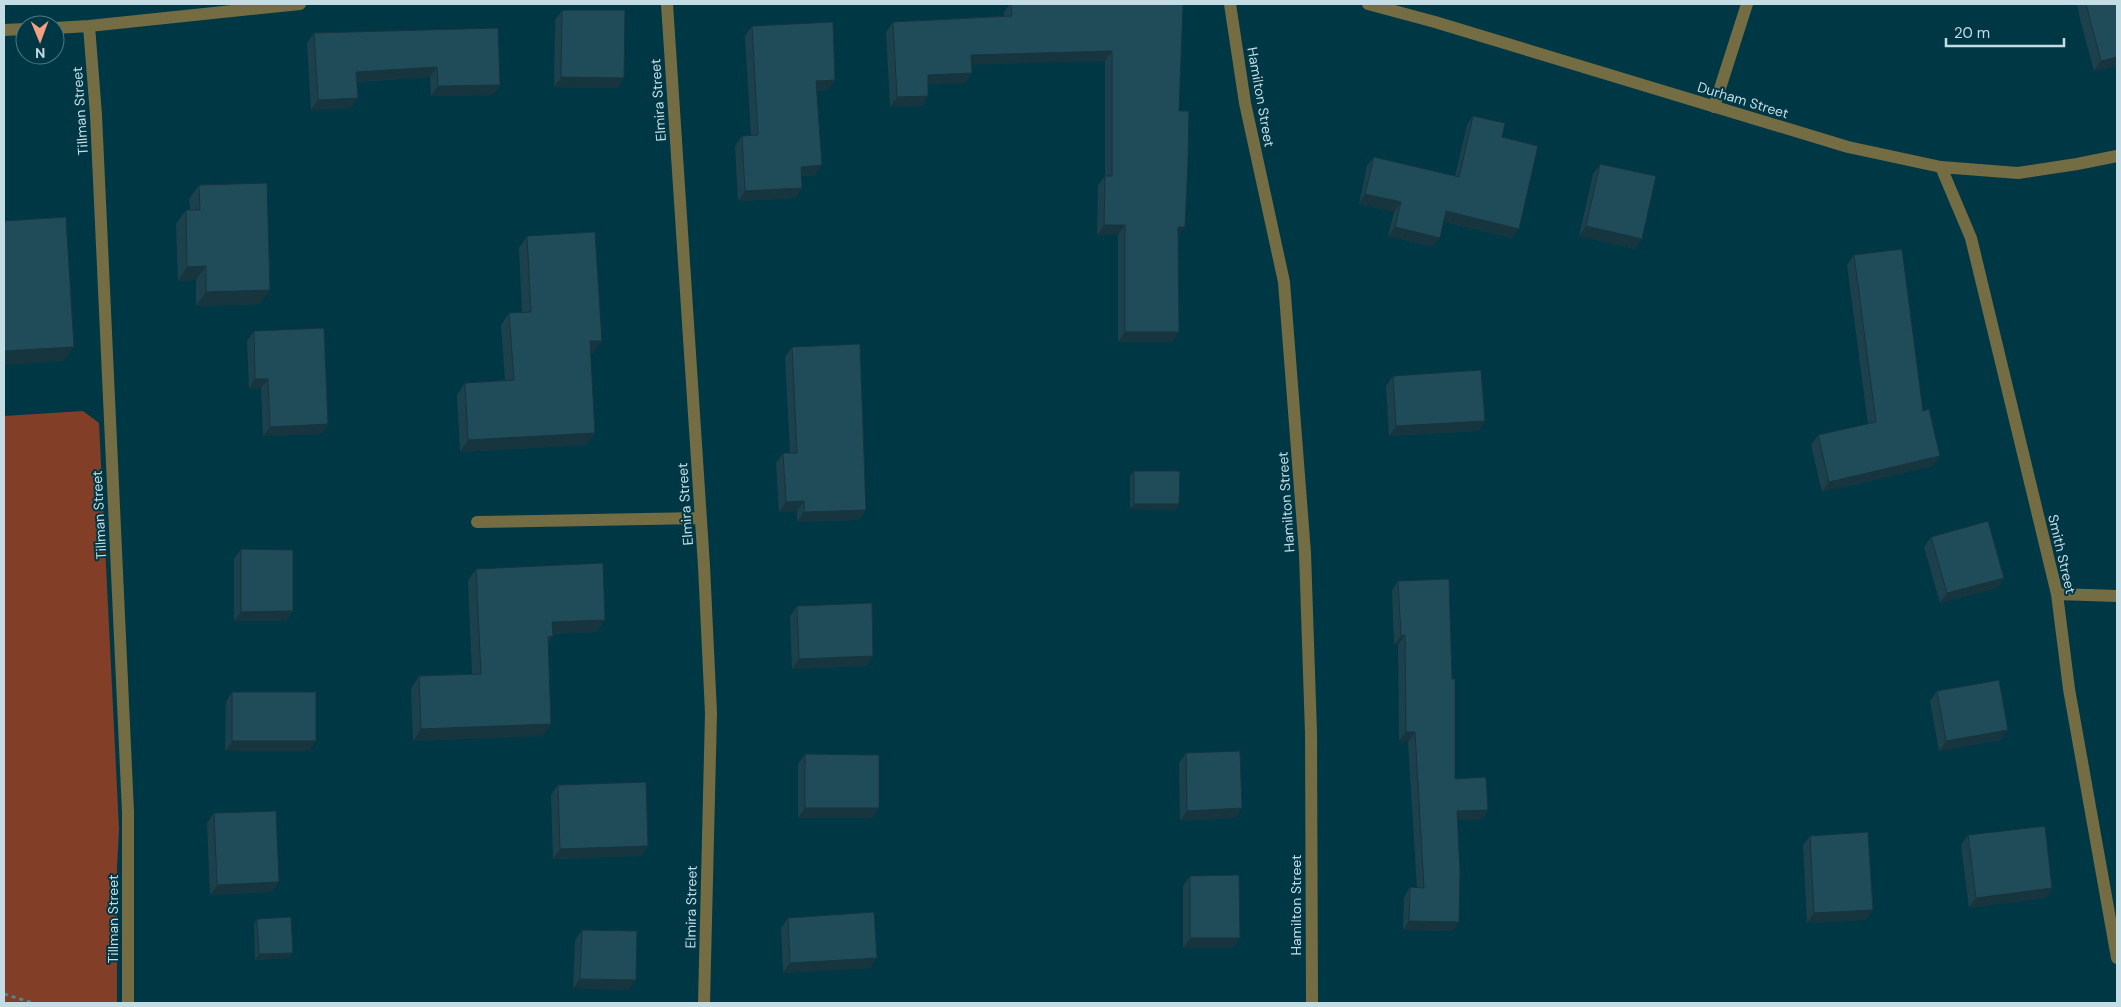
<svg xmlns="http://www.w3.org/2000/svg" width="2121" height="1007" font-family="'DM Sans',sans-serif">
  <style>
    .green { fill: #823e26 }
    .lines { fill: none; stroke-linecap: round; stroke-linejoin: round }
    .path { stroke: #59838e; stroke-width: 3; stroke-dasharray: 4 4; stroke-linecap: butt }
    .minor { stroke: #746d43; stroke-width: 12 }
    .wall { fill: #1c414d }
    .shaded-wall { fill: #16353e }
    .building { fill: #204c59; stroke: #16353e }
    .labels { text-anchor: middle; dominant-baseline: central; stroke-width: 4; stroke-linejoin: round; paint-order: stroke }
    .street-label { font-size: 14px; fill: #c4dde5; stroke: #003745 }
  </style>
  <rect width="100%" height="100%" fill="#003745"/>
  <!-- green -->
  <path class="green" d="M 83,411 L 99,423 L 119,829 L 117,868 L 117,1003 L 4,1003 L 4,416 Z"/>
  <g class="lines">
    <!-- path -->
    <path class="path" d="M 4,994 L 33,1003"/>
    <!-- minor -->
    <path class="minor" d="M 667,4 L 704,566 L 711,713 L 704,1003
      M 1230,4 L 1245,103 L 1284,282 L 1305,553 L 1311,733 L 1312,1003
      M 1368,4 L 1435,22 L 1848,147 L 1941,167 L 2018,173 L 2077,164 L 2117,156
      M 89,26 L 96,115 L 128,812 L 128,1003
      M 55,28 L 89,26 L 300,4
      M 4,30 L 25,29
      M 1714,107 L 1747,4
      M 1941,167 L 1971,238 L 2057,594 L 2069,689 L 2117,958
      M 477,522 L 701,518
      M 2057,594 L 2117,596"/>
  </g>
  <!-- wall -->
  <path class="wall" d="M 1010,4 L 1183,4 L 1179,111 L 1178,237 L 1179,332 L 1172,342 L 1118,342 L 1118,235 L 1097,235 L 1098,185 L 1105,176 L 1105,61 L 971,64 L 972,73 L 965,83 L 928,84 L 922,106 L 890,107 L 886,32 L 893,22 L 1004,16 L 1004,12 Z
    M 2077,4 L 2117,4 L 2117,66 L 2094,71 L 2080,19 Z
    M 562,10 L 624,78 L 617,88 L 554,87 L 555,20 Z
    M 752,26 L 835,80 L 828,90 L 817,91 L 815,175 L 802,176 L 796,198 L 738,201 L 735,146 L 742,136 L 751,136 L 745,36 Z
    M 498,28 L 500,85 L 493,95 L 431,96 L 430,77 L 357,82 L 358,98 L 351,108 L 311,110 L 307,43 L 314,33 Z
    M 1473,116 L 1502,137 L 1512,238 L 1444,222 L 1433,247 L 1388,236 L 1394,212 L 1359,204 L 1367,166 L 1374,157 L 1455,176 L 1467,125 Z
    M 1600,164 L 1642,239 L 1635,249 L 1579,236 L 1593,174 Z
    M 199,185 L 270,290 L 260,304 L 196,306 L 196,280 L 178,281 L 176,224 L 186,210 L 190,210 L 189,199 Z
    M 527,236 L 593,353 L 590,353 L 595,433 L 586,445 L 460,452 L 457,395 L 465,383 L 505,380 L 501,325 L 509,313 L 522,312 L 519,248 Z
    M 1854,255 L 1923,411 L 1933,466 L 1822,492 L 1811,445 L 1818,435 L 1868,424 L 1847,265 Z
    M 254,331 L 328,424 L 321,434 L 263,436 L 261,388 L 249,389 L 247,341 Z
    M 792,347 L 859,520 L 797,522 L 797,511 L 779,512 L 776,463 L 783,453 L 790,453 L 785,357 Z
    M 1393,376 L 1485,421 L 1478,431 L 1389,436 L 1386,386 Z
    M 1134,471 L 1176,510 L 1130,509 L 1130,476 Z
    M 1931,537 L 2004,578 L 1997,588 L 1940,603 L 1924,547 Z
    M 241,549 L 293,611 L 286,621 L 234,621 L 234,559 Z
    M 476,569 L 597,632 L 553,634 L 548,643 L 543,736 L 413,741 L 411,689 L 419,676 L 472,674 L 468,581 Z
    M 1398,581 L 1455,779 L 1488,810 L 1482,819 L 1458,820 L 1453,931 L 1403,930 L 1404,897 L 1410,887 L 1417,888 L 1408,742 L 1399,741 L 1398,645 L 1394,645 L 1392,590 Z
    M 797,606 L 873,656 L 866,666 L 792,669 L 790,616 Z
    M 1937,691 L 2008,730 L 2001,740 L 1939,751 L 1930,701 Z
    M 232,692 L 316,741 L 309,751 L 225,751 L 226,702 Z
    M 1186,753 L 1242,808 L 1235,818 L 1180,821 L 1179,763 Z
    M 805,754 L 879,808 L 872,818 L 798,818 L 798,764 Z
    M 558,785 L 648,846 L 641,856 L 553,859 L 551,795 Z
    M 214,813 L 272,892 L 210,895 L 207,823 Z
    M 1968,835 L 2052,888 L 2046,898 L 1969,908 L 1961,845 Z
    M 1810,836 L 1873,910 L 1866,920 L 1807,923 L 1803,845 Z
    M 1190,876 L 1233,948 L 1183,948 L 1183,886 Z
    M 788,918 L 870,968 L 783,973 L 781,928 Z
    M 257,919 L 289,958 L 255,960 L 254,924 Z
    M 582,930 L 629,990 L 573,988 L 575,940 Z"/>
  <!-- shaded-wall -->
  <path class="shaded-wall" d="M 1112,51 L 1105,61 L 964,65 L 971,55 Z
    M 2117,57 L 2117,66 L 2094,71 L 2101,61 Z
    M 437,67 L 430,77 L 349,82 L 356,72 Z
    M 972,73 L 965,83 L 921,85 L 928,75 Z
    M 561,77 L 624,78 L 617,88 L 554,87 Z
    M 835,80 L 828,90 L 809,91 L 816,81 Z
    M 500,85 L 493,95 L 431,96 L 438,86 Z
    M 928,96 L 922,106 L 890,107 L 897,97 Z
    M 358,98 L 351,108 L 311,110 L 318,100 Z
    M 822,165 L 815,175 L 794,176 L 801,167 Z
    M 802,188 L 796,198 L 738,201 L 745,191 Z
    M 1365,194 L 1401,202 L 1394,212 L 1359,204 Z
    M 1446,211 L 1519,229 L 1512,238 L 1440,221 Z
    M 1104,225 L 1125,225 L 1118,235 L 1097,235 Z
    M 1586,226 L 1642,239 L 1635,249 L 1579,236 Z
    M 1178,227 L 1185,227 L 1178,237 Z
    M 1395,227 L 1440,238 L 1433,247 L 1388,236 Z
    M 206,266 L 196,280 L 178,281 L 187,267 Z
    M 270,290 L 260,304 L 196,306 L 206,292 Z
    M 1125,332 L 1179,332 L 1172,342 L 1118,342 Z
    M 590,341 L 602,341 L 593,353 L 581,353 Z
    M 74,347 L 64,361 L 4,365 L 4,351 Z
    M 255,379 L 268,379 L 261,388 L 249,389 Z
    M 1485,421 L 1478,431 L 1389,436 L 1396,426 Z
    M 328,424 L 321,434 L 263,436 L 270,427 Z
    M 595,433 L 586,445 L 460,452 L 468,440 Z
    M 1940,456 L 1933,466 L 1822,492 L 1829,482 Z
    M 804,501 L 797,511 L 779,512 L 786,502 Z
    M 1134,504 L 1179,504 L 1176,510 L 1130,509 Z
    M 866,510 L 859,520 L 797,522 L 804,512 Z
    M 2004,578 L 1997,588 L 1940,603 L 1947,593 Z
    M 293,611 L 286,621 L 234,621 L 241,612 Z
    M 605,620 L 597,632 L 544,634 L 552,622 Z
    M 1405,635 L 1398,645 L 1394,645 L 1401,636 Z
    M 553,636 L 545,649 L 548,637 Z
    M 873,656 L 866,666 L 792,669 L 799,659 Z
    M 551,724 L 543,736 L 413,741 L 421,729 Z
    M 2008,730 L 2001,740 L 1939,751 L 1946,741 Z
    M 1406,732 L 1415,732 L 1408,742 L 1399,741 Z
    M 232,741 L 316,741 L 309,751 L 225,751 Z
    M 805,808 L 879,808 L 872,818 L 798,818 Z
    M 1242,808 L 1235,818 L 1180,821 L 1187,811 Z
    M 1488,810 L 1482,819 L 1451,820 L 1457,811 Z
    M 648,846 L 641,856 L 553,859 L 560,849 Z
    M 279,882 L 272,892 L 210,895 L 217,885 Z
    M 2052,888 L 2046,898 L 1969,908 L 1976,898 Z
    M 1873,910 L 1866,920 L 1807,923 L 1814,913 Z
    M 1409,921 L 1459,922 L 1453,931 L 1403,930 Z
    M 1190,938 L 1240,938 L 1233,948 L 1183,948 Z
    M 293,953 L 289,958 L 255,960 L 259,954 Z
    M 877,958 L 870,968 L 783,973 L 790,963 Z
    M 580,979 L 636,980 L 629,990 L 573,988 Z"/>
  <!-- building -->
  <path class="building" d="M 1011,4 L 1183,4 L 1179,111 L 1189,111 L 1188,160 L 1185,227 L 1178,227 L 1179,332 L 1125,332 L 1125,225 L 1104,225 L 1105,176 L 1112,176 L 1112,51 L 971,55 L 972,73 L 928,75 L 928,96 L 897,97 L 893,22 L 1012,16 Z
    M 2086,4 L 2117,4 L 2117,57 L 2101,61 Z
    M 562,10 L 625,10 L 624,78 L 561,77 Z
    M 833,22 L 835,80 L 816,81 L 822,165 L 801,167 L 802,188 L 745,191 L 742,136 L 758,135 L 752,26 Z
    M 498,28 L 500,85 L 438,86 L 437,67 L 356,72 L 358,98 L 318,100 L 314,33 Z
    M 1473,116 L 1505,123 L 1502,137 L 1538,146 L 1519,229 L 1446,211 L 1440,238 L 1395,227 L 1401,202 L 1365,194 L 1374,157 L 1459,177 Z
    M 1600,164 L 1656,176 L 1642,239 L 1586,226 Z
    M 267,183 L 270,290 L 206,292 L 206,266 L 187,267 L 186,210 L 200,210 L 199,185 Z
    M 66,217 L 74,347 L 4,351 L 4,221 Z
    M 595,232 L 602,341 L 590,341 L 595,433 L 468,440 L 465,383 L 514,380 L 509,313 L 531,312 L 527,236 Z
    M 1902,249 L 1923,411 L 1929,409 L 1940,456 L 1829,482 L 1818,435 L 1876,422 L 1854,255 Z
    M 324,328 L 328,424 L 270,427 L 268,379 L 255,379 L 254,331 Z
    M 860,344 L 866,510 L 804,512 L 804,501 L 786,502 L 783,453 L 797,453 L 792,347 Z
    M 1481,370 L 1485,421 L 1396,426 L 1393,376 Z
    M 1134,471 L 1180,471 L 1179,504 L 1134,504 Z
    M 1988,521 L 2004,578 L 1947,593 L 1931,537 Z
    M 241,549 L 293,550 L 293,611 L 241,612 Z
    M 603,563 L 605,620 L 552,622 L 553,636 L 548,637 L 551,724 L 421,729 L 419,676 L 481,674 L 476,569 Z
    M 1449,579 L 1452,679 L 1455,679 L 1455,779 L 1486,777 L 1488,810 L 1457,811 L 1460,872 L 1459,922 L 1409,921 L 1410,887 L 1424,888 L 1415,732 L 1406,732 L 1405,635 L 1401,636 L 1398,581 Z
    M 872,603 L 873,656 L 799,659 L 797,606 Z
    M 1999,680 L 2008,730 L 1946,741 L 1937,691 Z
    M 232,692 L 316,692 L 316,741 L 232,741 Z
    M 1240,751 L 1242,808 L 1187,811 L 1186,753 Z
    M 805,754 L 879,755 L 879,808 L 805,808 Z
    M 646,782 L 648,846 L 560,849 L 558,785 Z
    M 276,811 L 279,882 L 217,885 L 214,813 Z
    M 2045,826 L 2052,888 L 1976,898 L 1968,835 Z
    M 1868,832 L 1873,910 L 1814,913 L 1810,836 Z
    M 1239,875 L 1240,938 L 1190,938 L 1190,876 Z
    M 874,912 L 877,958 L 790,963 L 788,918 Z
    M 291,917 L 293,953 L 259,954 L 257,919 Z
    M 582,930 L 637,931 L 636,980 L 580,979 Z"/>
  <g class="labels">
    <!-- street labels -->
    <g class="street-label">
      <text transform="translate(1261 97) rotate(80)">Hamilton Street</text>
      <text transform="translate(658 100) rotate(-94)">Elmira Street</text>
      <text transform="translate(1743 100) rotate(17)">Durham Street</text>
      <text transform="translate(80 111) rotate(-94)">Tillman Street</text>
      <text transform="translate(1286 502) rotate(-94)">Hamilton Street</text>
      <text transform="translate(685 504) rotate(-94)">Elmira Street</text>
      <text transform="translate(99 515) rotate(-93)">Tillman Street</text>
      <text transform="translate(2062 554) rotate(77)">Smith Street</text>
      <text transform="translate(1296 905) rotate(-90)">Hamilton Street</text>
      <text transform="translate(691 907) rotate(-89)">Elmira Street</text>
      <text transform="translate(113 919) rotate(-90)">Tillman Street</text>
    </g>
  </g>
  <!-- border -->
  <rect width="2121" height="1007" fill="none" stroke="#c4dde5" stroke-width="10"/>
  <!-- north arrow -->
  <g transform="translate(40 40) rotate(179)"><circle r="24" fill="#003745" stroke="#4e7985"/>
  <path d="M0-4L9 19L0 12L-9 19Z" fill="#f39f82"/>
  <text y="-8" font-size="14" font-weight="bold" text-anchor="middle" fill="#c4dde5">N</text>
  </g>
  <!-- scale -->
  <path d="M1946 38v8h118v-8" fill="none" stroke="#c4dde5" stroke-width="2.5"/>
  <text x="1954" y="38" font-size="15" fill="#c4dde5" stroke="#003745" stroke-width="4" paint-order="stroke">20 m</text>
</svg>
